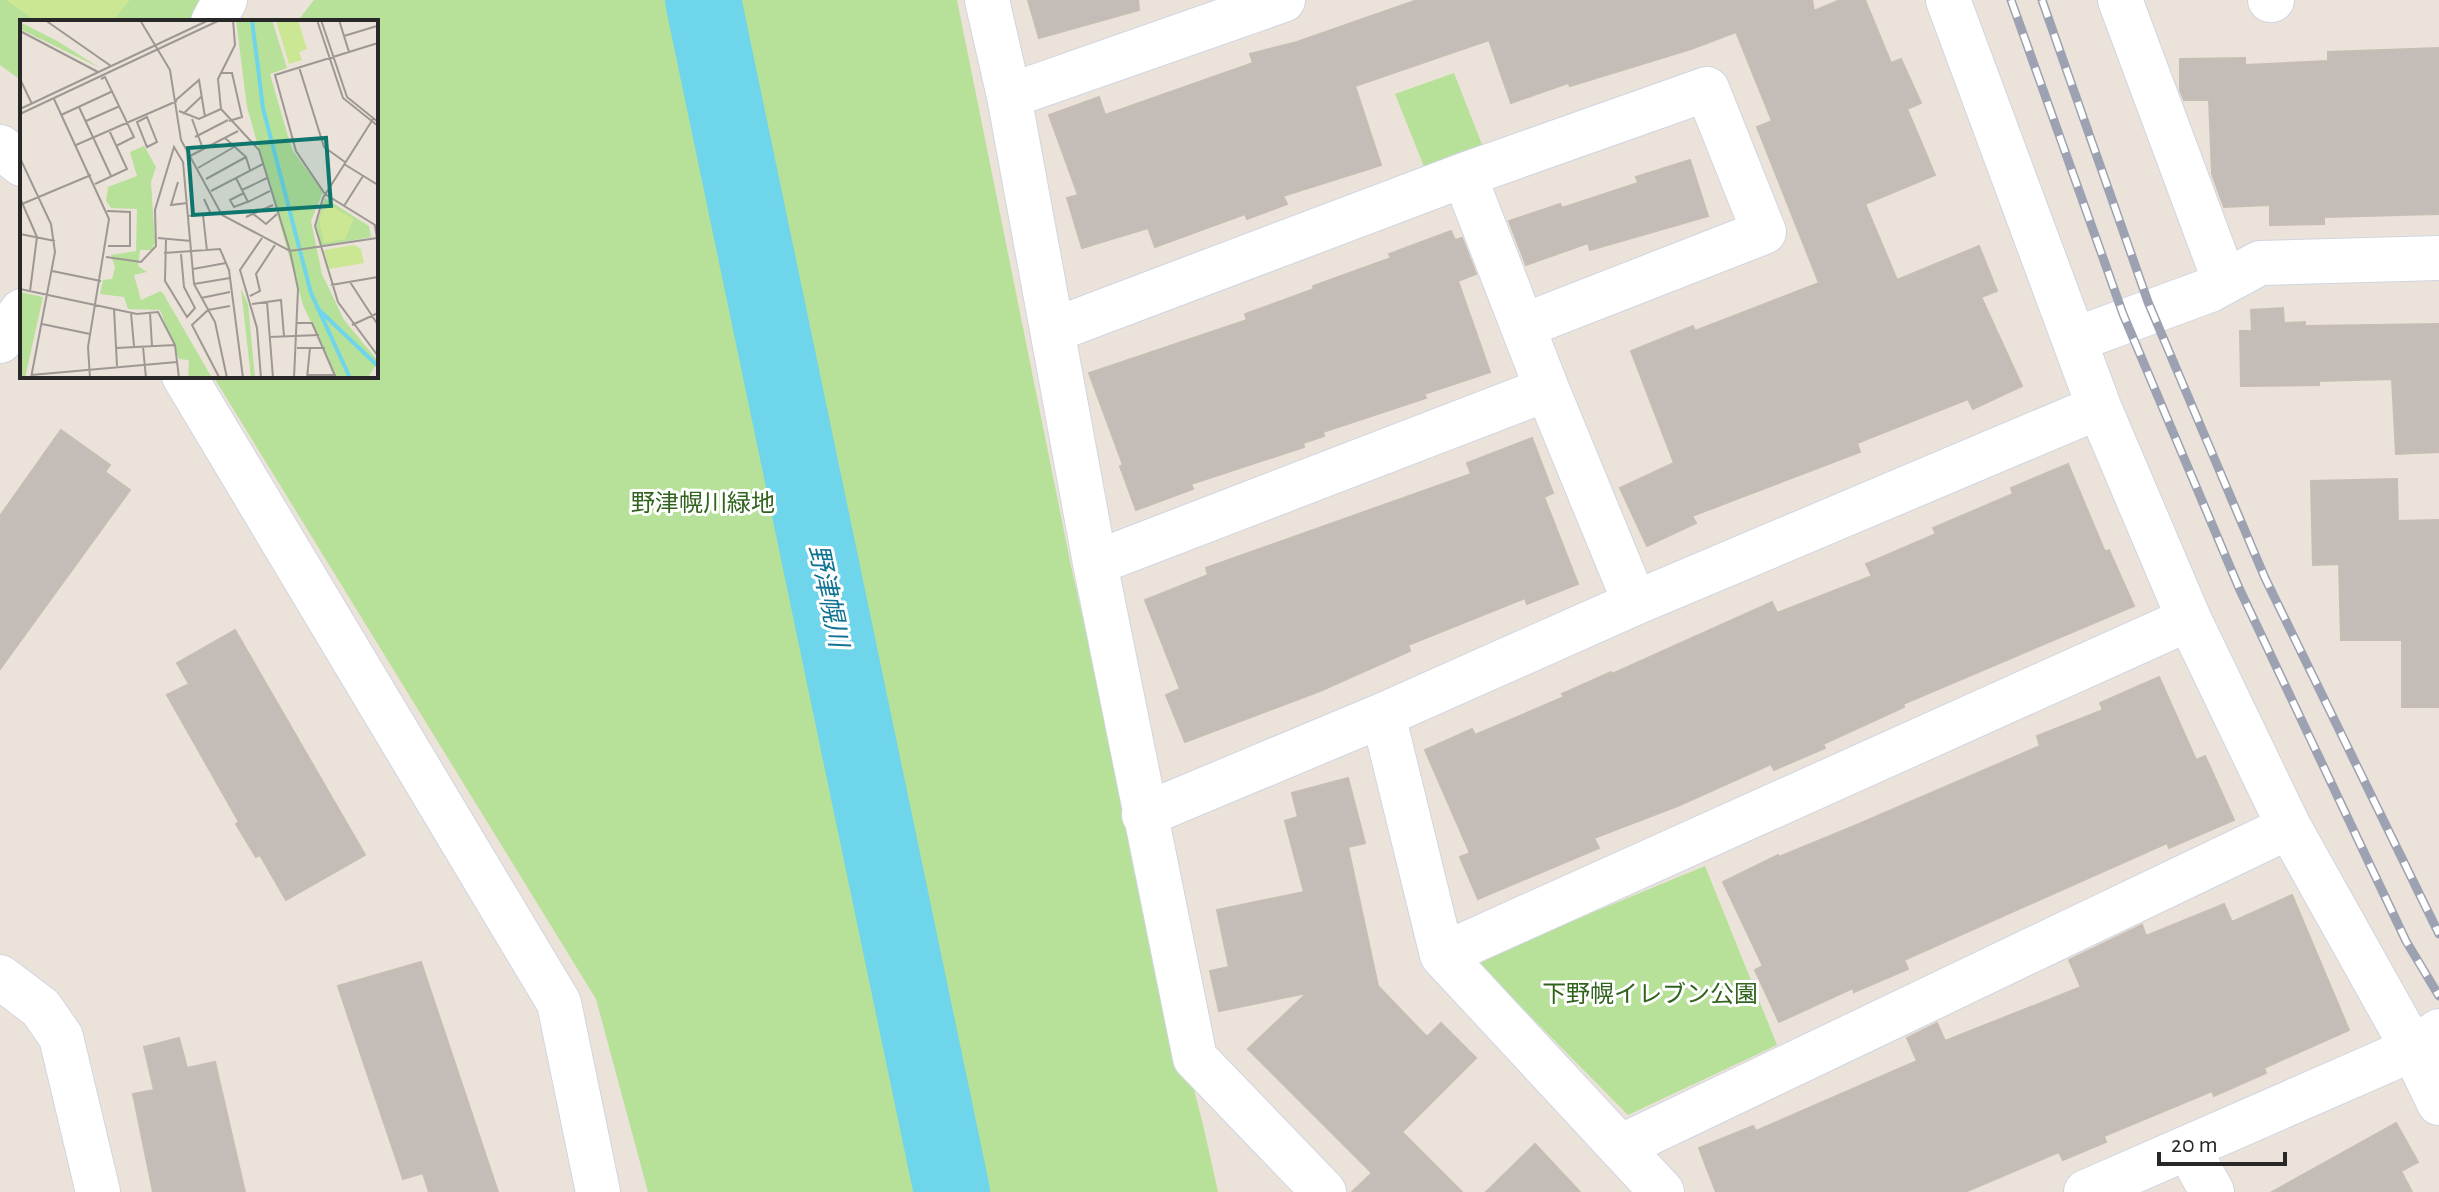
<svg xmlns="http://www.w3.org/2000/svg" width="2439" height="1192" font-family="'Alegreya Sans','Noto Sans JP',sans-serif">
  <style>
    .green { fill: #b7e098 }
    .pitch { fill: #cbe794 }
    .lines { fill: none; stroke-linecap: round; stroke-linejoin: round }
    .river { stroke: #6fd5eb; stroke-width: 76 }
    .building { fill: #c3bcb7; stroke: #c6beb4; stroke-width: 2 }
    .minor-casing { stroke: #d0d5e1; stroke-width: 46 }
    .minor { stroke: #fff; stroke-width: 44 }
    .rail-casing { stroke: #9da2b2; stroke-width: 9 }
    .rail { stroke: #fff; stroke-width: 6; stroke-dasharray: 18; stroke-linecap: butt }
    .labels { text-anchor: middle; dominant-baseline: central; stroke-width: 6; stroke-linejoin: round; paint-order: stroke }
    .park-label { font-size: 24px; fill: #30631b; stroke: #fff }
    .water-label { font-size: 26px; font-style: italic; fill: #117394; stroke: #fff }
    .inset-river { fill: none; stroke: #6fd5eb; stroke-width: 4 }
    .inset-road { fill: none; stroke: #9d9893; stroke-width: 2 }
    .view { fill: #0f766e; fill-opacity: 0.15; stroke: #0f766e; stroke-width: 4 }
    .inset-edge { fill: none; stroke: #282828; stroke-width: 4 }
  </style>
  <rect width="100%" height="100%" fill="#ebe2da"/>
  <!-- green -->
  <path class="green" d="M 0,0 L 205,0 L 191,22 L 22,22 L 22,81 L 0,65 Z
    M 314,0 L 957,0 L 1071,566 L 1145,895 L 1204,1129 L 1218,1192 L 648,1192 L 596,999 L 213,376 L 376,376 L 376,22 L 297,22 Z
    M 1454,73 L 1483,147 L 1425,169 L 1395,94 Z
    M 1705,866 L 1777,1045 L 1628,1115 L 1476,961 Z"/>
  <!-- pitch -->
  <path class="pitch" d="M 6,0 L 130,0 L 112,22 L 37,22 Z"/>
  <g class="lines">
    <!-- river -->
    <path class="river" d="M 703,0 L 952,1192"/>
  </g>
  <!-- building -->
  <path class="building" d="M 1028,0 L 1138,0 L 1139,10 L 1039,38 Z
    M 1417,0 L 1812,0 L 1814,11 L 1840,0 L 1865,0 L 1891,63 L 1901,59 L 1921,103 L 1907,109 L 1935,175 L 1865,204 L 1897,280 L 1979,246 L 1997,291 L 1981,297 L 2022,386 L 1973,409 L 1968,399 L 1857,443 L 1860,452 L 1692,516 L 1696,523 L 1647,546 L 1620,488 L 1674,463 L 1631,351 L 1693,326 L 1695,331 L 1819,283 L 1757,127 L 1772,121 L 1736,32 L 1691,49 L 1570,86 L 1568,83 L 1511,103 L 1489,40 L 1355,86 L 1381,165 L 1283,196 L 1287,204 L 1247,219 L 1245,214 L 1155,247 L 1148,228 L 1082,248 L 1067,198 L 1078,195 L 1049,115 L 1099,97 L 1105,115 L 1253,63 L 1250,54 L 1297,42 Z
    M 2439,48 L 2439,214 L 2324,217 L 2324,224 L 2270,225 L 2270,205 L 2224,207 L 2212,174 L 2209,100 L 2184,100 L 2180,90 L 2180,59 L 2245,58 L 2245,65 L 2328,61 L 2328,52 Z
    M 1690,160 L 1708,216 L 1590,250 L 1588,243 L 1526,265 L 1509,221 L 1560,204 L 1562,208 L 1638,183 L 1636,177 Z
    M 1451,231 L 1455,240 L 1462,238 L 1476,274 L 1458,281 L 1490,372 L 1424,394 L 1426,398 L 1323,432 L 1324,436 L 1303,443 L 1304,447 L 1191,484 L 1193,489 L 1136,510 L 1120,466 L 1123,465 L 1089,373 L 1247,320 L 1245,314 L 1314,289 L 1313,286 L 1391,258 L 1389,254 Z
    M 2283,308 L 2284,323 L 2305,322 L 2305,326 L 2439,324 L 2439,452 L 2396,454 L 2392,379 L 2319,381 L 2319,385 L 2241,386 L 2240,331 L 2252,331 L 2251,310 Z
    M 61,430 L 110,465 L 105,472 L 130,490 L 0,669 L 0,516 Z
    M 1532,438 L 1553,493 L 1544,497 L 1578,584 L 1527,604 L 1525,598 L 1408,645 L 1410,651 L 1320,691 L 1185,742 L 1166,695 L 1180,689 L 1145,600 L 1208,575 L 1206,568 L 1471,474 L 1467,463 Z
    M 2068,464 L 2105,552 L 2109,550 L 2134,606 L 1903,704 L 1904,707 L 1823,744 L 1825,748 L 1774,770 L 1771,764 L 1680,805 L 1594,838 L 1599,848 L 1478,899 L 1460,857 L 1470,853 L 1425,750 L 1472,729 L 1475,735 L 1564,697 L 1562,694 L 1611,672 L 1612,674 L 1772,602 L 1777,613 L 1872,576 L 1866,564 L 1936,534 L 1933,528 L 2013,494 L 2011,488 Z
    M 2397,479 L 2398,521 L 2439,520 L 2439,707 L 2402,707 L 2402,640 L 2341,640 L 2339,564 L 2313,565 L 2311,481 Z
    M 235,630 L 365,855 L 286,900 L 260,855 L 256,857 L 236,824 L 239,822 L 167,695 L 189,684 L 177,663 Z
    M 2159,677 L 2196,760 L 2205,756 L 2234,820 L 2169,848 L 2167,843 L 1904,960 L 1908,969 L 1854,992 L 1853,988 L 1779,1022 L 1755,970 L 1763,966 L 1723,882 L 1778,855 L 1779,857 L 1859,824 L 2040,746 L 2037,736 L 2103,710 L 2100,703 Z
    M 1348,778 L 1365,843 L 1348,847 L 1378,986 L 1427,1037 L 1441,1023 L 1476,1058 L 1402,1132 L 1462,1192 L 1352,1192 L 1372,1173 L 1248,1049 L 1307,993 L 1219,1011 L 1210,971 L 1229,967 L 1217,910 L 1304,892 L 1285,821 L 1298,817 L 1292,793 Z
    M 2292,895 L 2349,1030 L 2264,1068 L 2266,1073 L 2214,1096 L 2212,1091 L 2104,1136 L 2106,1142 L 2063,1160 L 2059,1152 L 1965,1192 L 1716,1192 L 1699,1148 L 1753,1126 L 1756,1131 L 1917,1061 L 1907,1038 L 1937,1023 L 1945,1041 L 2081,987 L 2069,960 L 2142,925 L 2146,936 L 2224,904 L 2232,922 Z
    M 421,962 L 498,1192 L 429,1192 L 423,1173 L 403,1179 L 360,1052 L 338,986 Z
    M 179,1038 L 187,1068 L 215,1062 L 245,1192 L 153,1192 L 133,1094 L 154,1090 L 144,1047 Z
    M 2396,1123 L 2418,1162 L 2401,1171 L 2412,1192 L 2272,1192 Z
    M 1535,1144 L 1580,1192 L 1486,1192 Z"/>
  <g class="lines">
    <defs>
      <path id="minor" d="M 987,0 L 1009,96 L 1095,563 L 1195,1058 L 1324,1192
        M 1948,0 L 2099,407 L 2189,619 L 2289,827 L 2413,1049 L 2439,1103
        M 2120,0 L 2225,282
        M 2270,0 L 2272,0
        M 213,22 L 225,0
        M 1009,96 L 1283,0
        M 0,147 L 22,164
        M 1464,175 L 1707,89 L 1764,232 L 1523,326
        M 1054,330 L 1464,175 L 1547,389 L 1635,603
        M 2074,340 L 2210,290 L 2260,263 L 2439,258
        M 0,341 L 22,311
        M 184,376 L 559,1003 L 598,1192
        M 1095,563 L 1547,389
        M 1383,715 L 1442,955 L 1662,1192
        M 1144,815 L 1383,715 L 1635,603 L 2099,407
        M 1442,955 L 2189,619
        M 0,977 L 41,1008 L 61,1037 L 98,1192
        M 1620,1147 L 2289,827
        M 2188,1148 L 2212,1192
        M 2086,1192 L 2413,1049 L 2439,1031"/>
    </defs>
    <!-- minor casing -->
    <use href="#minor" class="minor-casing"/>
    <!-- minor -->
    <use href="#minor" class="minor"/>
    <defs>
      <path id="rail" d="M 2011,0 L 2123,314 L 2239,588 L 2406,941 L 2439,996
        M 2042,0 L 2148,302 L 2265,578 L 2439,934"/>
    </defs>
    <!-- rail casing -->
    <use href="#rail" class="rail-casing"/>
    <!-- rail -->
    <use href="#rail" class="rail"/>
  </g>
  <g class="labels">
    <!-- park labels -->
    <g class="park-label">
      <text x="703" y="504">野津幌川緑地</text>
      <text x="1650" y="995">下野幌イレブン公園</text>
    </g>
    <!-- water labels -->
    <g class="water-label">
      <text transform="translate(828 596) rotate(78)">野津幌川</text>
    </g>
  </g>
  <!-- overview -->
  <g transform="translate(20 20)">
    <rect width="358" height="358" fill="#ebe2da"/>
    <path d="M 216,0 L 252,0 L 267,48 L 250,54 L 267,113 L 273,131 L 303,172 L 291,201 L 302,254 L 324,300 L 358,341 L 348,358 L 317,358 L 283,285 L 227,87 ZM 0,2 L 39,22 L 80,48 L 0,9 ZM 124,126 L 136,147 L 131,162 L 135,223 L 131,230 L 120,230 L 118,246 L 127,252 L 114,255 L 121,280 L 141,271 L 144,275 L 192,358 L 168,358 L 169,340 L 159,339 L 140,290 L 108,289 L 104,277 L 80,274 L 83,260 L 92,259 L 95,247 L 91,235 L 116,231 L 117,189 L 91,188 L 86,181 L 88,167 L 117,156 L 110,132 ZM 305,178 L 349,206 L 351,217 L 301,226 L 296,206 ZM 221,269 L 228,284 L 235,358 L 231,358 ZM 0,272 L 23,277 L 5,358 L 0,358 Z" fill="#b7e098"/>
    <path d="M 256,0 L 278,0 L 287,29 L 279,32 L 282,40 L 269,44 ZM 306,183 L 334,199 L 325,219 L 304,223 L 299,200 ZM 334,225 L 341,229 L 344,243 L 309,249 L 304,230 Z" fill="#cbe794"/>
    <path class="inset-river" d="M 232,0 L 243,88 L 291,273 L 330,358M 297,288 L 358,346"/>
    <path class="inset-road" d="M 25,0 L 91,46M 120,0 L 150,50 L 161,120 L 202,195 L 270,231 L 357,218M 213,0 L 215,25 L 198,59 L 201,89 L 239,130 L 270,231 L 278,269 L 274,358M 297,0 L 323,78 L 358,106M 301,0 L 327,77 L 358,102M 319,0 L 329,32M 0,11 L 78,52M 324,16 L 357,6M 358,23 L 255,55 L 276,131 L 305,174 L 355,205 L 358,226M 279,47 L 304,127 L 325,142M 200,53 L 212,53 L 222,97 L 209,101M 0,59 L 12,84M 81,59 L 85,57 L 114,117 L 96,126M 34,79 L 89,199 L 68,327 L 70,358M 156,80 L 179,60 L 185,97M 59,87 L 91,156M 0,89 L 189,0M 159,91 L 179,99 L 201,89M 0,94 L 200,0M 163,94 L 181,77M 41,95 L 93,71M 127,97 L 137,122 L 127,127 L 117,102 ZM 172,99 L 183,129M 353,99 L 303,178 L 295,206 L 318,282 L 358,336M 66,101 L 100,86M 175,117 L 208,100M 205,118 L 226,137 L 230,150M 56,125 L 157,81M 170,136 L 218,111M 0,138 L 31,204 L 35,232 L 11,358M 324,144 L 358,165M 178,148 L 214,127M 216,158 L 228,182 L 250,171M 186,159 L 226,137M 158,162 L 151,185 L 167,183M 75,164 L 107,149 L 89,110M 222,170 L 247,158M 191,171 L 243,144M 224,173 L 210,180 L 214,187 L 227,182M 0,178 L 17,217 L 10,271M 2,184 L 71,155M 324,186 L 343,156M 87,191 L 110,192 L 110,226 L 88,226M 232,193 L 246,204 L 257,194M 183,195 L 187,231M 168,196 L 191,194 L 184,179M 226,197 L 253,185M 0,214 L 35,221M 0,217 L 0,243M 138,218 L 171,221M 146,219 L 145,261 L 167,297 L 175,288 L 164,267 L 161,234M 144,233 L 200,229 L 209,250 L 223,358M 86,237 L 121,242 L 136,226 L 135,190 L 154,127 L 163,142 L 174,264 L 195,302 L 207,358M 173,249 L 206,243M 32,251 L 81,261M 330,262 L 358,305M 174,264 L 210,258M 311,265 L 358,257M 0,269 L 117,294 L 138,292 L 155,325 L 159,358M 230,276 L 240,271 L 236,254 L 255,225M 181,278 L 210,272M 247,282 L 253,358M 232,284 L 261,280 L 264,316M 94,289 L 97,346M 111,293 L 114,326M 130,293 L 132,326M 277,303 L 292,303 L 316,358M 22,304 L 70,314M 332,305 L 358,293M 250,317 L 299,315M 123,327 L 126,358M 96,328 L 155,325M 277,328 L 305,328M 11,355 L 157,342M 287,355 L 316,355M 199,357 L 172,305 L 188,290 L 210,286M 241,358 L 237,308 L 220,250 L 242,218M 287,358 L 290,328"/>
    <path class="view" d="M 306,118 L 311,186 L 173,195 L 168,128 Z"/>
    <rect width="358" height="358" class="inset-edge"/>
  </g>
  <!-- scale -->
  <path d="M2159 1152v12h126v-12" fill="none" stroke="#282828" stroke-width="4"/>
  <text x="2171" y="1152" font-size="24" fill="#282828" stroke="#ffffff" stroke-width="6" paint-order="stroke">20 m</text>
</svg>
